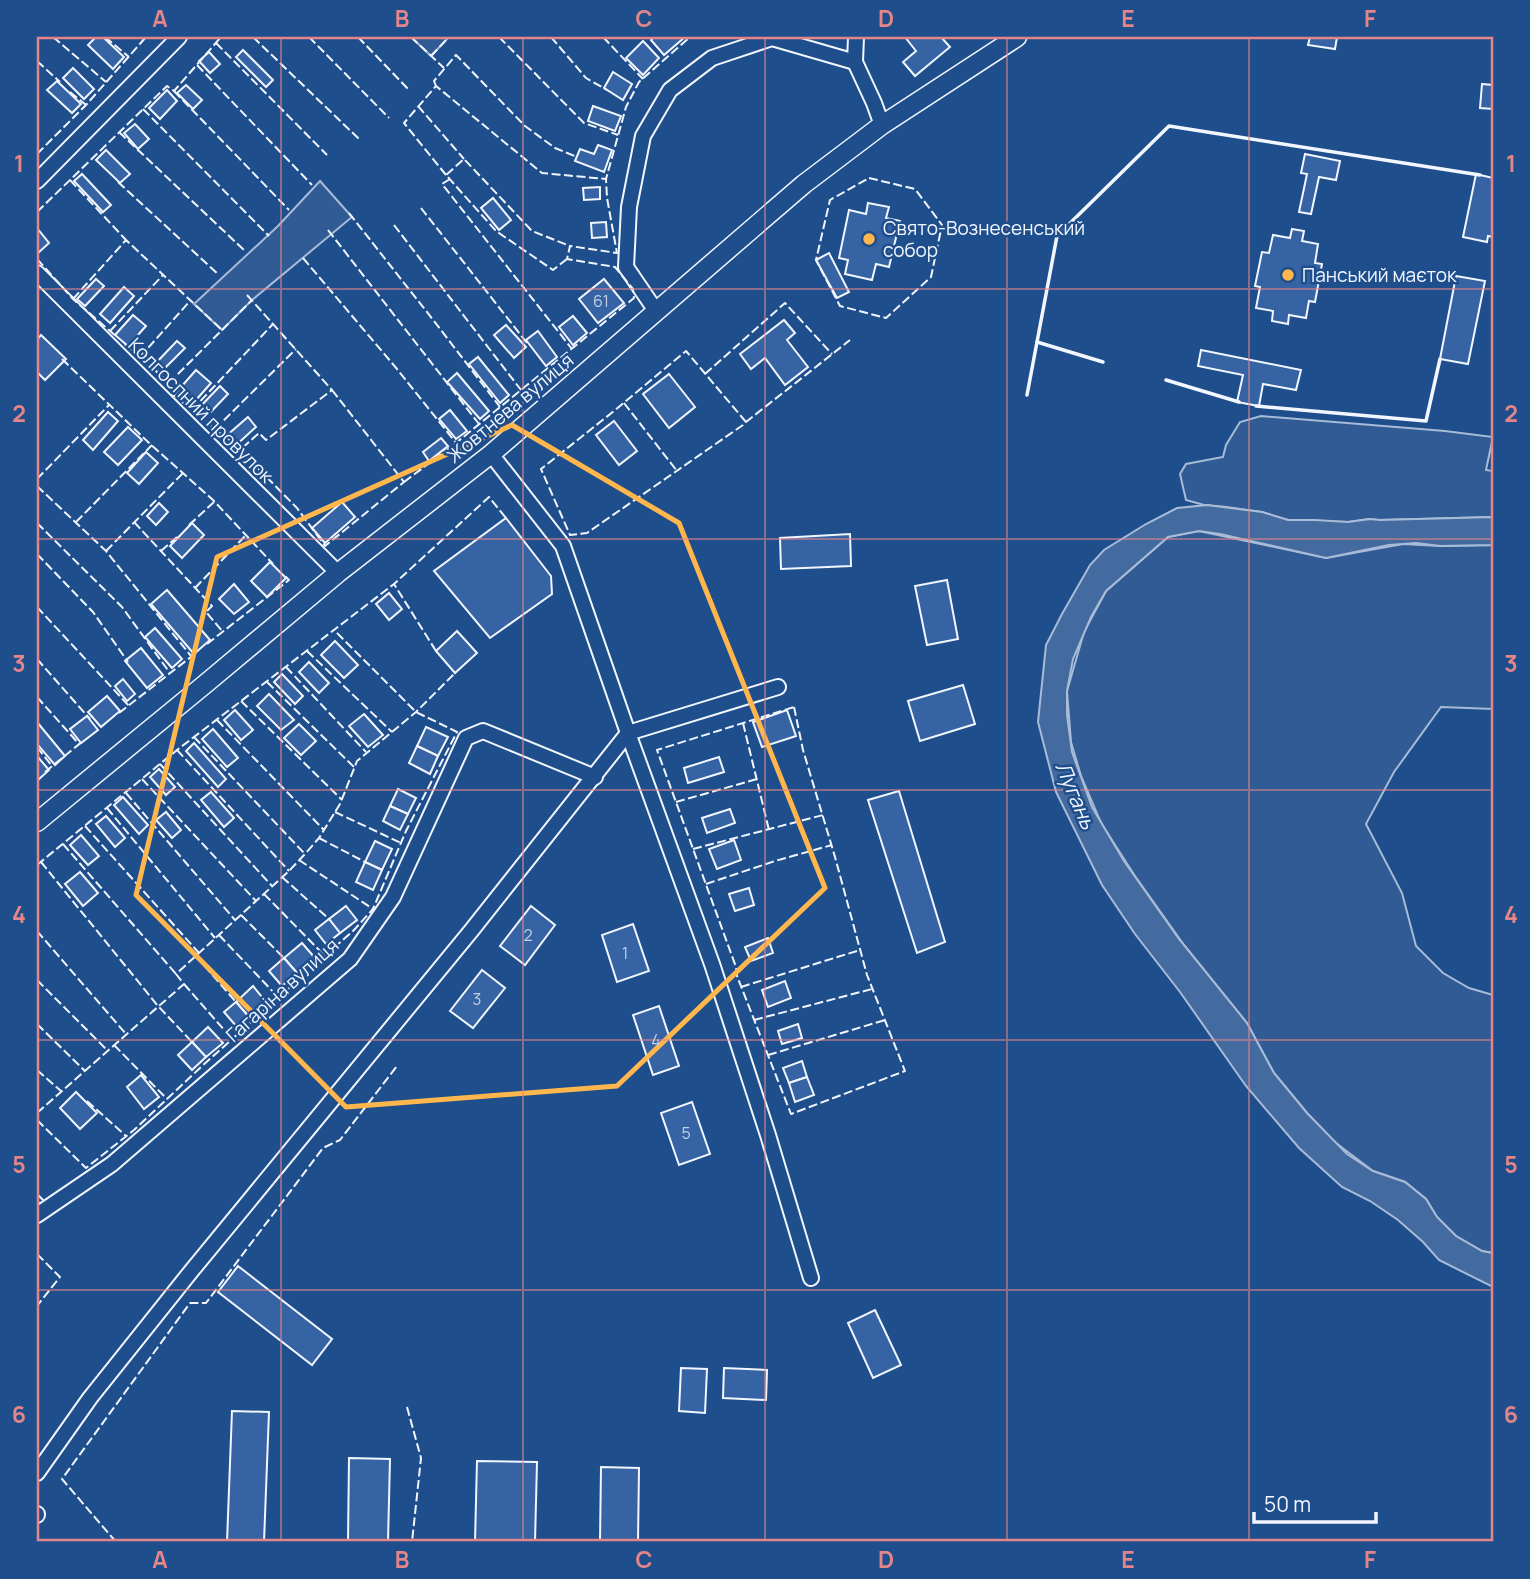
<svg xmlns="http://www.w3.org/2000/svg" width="1530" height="1579" font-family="Manrope,sans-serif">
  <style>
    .built { fill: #305b95; stroke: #a8bbd7; stroke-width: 2 }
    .water { fill: #446ba0; stroke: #a8bbd7; stroke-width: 2 }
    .building { fill: #3563a3; stroke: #f2f6ff; stroke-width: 2 }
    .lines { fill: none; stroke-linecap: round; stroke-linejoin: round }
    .minor-casing { stroke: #f2f6ff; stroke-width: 18 }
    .tertiary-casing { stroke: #f2f6ff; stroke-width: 21 }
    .minor { stroke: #1f4e8c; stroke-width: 14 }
    .tertiary { stroke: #1f4e8c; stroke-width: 18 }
    .fence { stroke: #f2f6ff; stroke-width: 2; stroke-dasharray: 9 3.5; stroke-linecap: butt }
    .wall { stroke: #f2f6ff; stroke-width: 3.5 }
    .marked { fill: none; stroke: #ffb74d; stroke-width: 5; stroke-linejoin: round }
    .grid { fill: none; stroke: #e38589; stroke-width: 2; stroke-opacity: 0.55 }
    .poi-dot { fill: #ffb74d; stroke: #1f4e8c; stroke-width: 2.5 }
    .labels { text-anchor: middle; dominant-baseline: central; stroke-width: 5; stroke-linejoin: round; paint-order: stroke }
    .number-label { font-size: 16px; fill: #c3d1e8 }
    .poi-label { font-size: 19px; fill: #f2f6ff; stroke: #1f4e8c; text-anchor: start }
    .street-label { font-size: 19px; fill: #f2f6ff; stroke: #1f4e8c }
    .water-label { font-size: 21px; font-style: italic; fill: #f2f6ff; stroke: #1f4e8c }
    .neatline { fill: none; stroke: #e38589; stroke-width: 2.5 }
    .grid-label { font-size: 23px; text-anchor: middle; font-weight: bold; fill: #e38589 }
  </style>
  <rect width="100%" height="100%" fill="#1f4e8c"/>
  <!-- built -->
  <g class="built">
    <polygon points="411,37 449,37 431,56"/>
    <polygon points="320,181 352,217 252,300 222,330 194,304 278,226"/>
    <polygon points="1261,416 1445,431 1493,437 1486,470 1493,471 1493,517 1379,520 1369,519 1348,522 1288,520 1262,512 1226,507 1204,505 1186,500 1180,474 1186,464 1223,457 1226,445 1240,422"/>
    <polygon points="1199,531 1326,558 1403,544 1440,546 1493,545 1493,709 1441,707 1394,772 1366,824 1402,893 1416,946 1443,973 1469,988 1493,995 1493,1253 1482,1251 1456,1236 1437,1217 1426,1199 1405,1182 1373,1171 1332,1140 1307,1113 1274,1073 1247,1023 1184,945 1135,876 1101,823 1081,776 1071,742 1067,691 1084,632 1106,591 1168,537"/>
  </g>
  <!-- water -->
  <polygon class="water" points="1207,505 1262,512 1288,520 1315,520 1348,522 1370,519 1380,520 1493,517 1493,545 1440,546 1416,543 1389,545 1326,558 1220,534 1199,531 1168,537 1106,591 1091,617 1073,659 1067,691 1067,715 1072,752 1092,807 1124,861 1179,939 1247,1023 1274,1073 1307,1113 1347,1154 1373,1171 1405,1182 1426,1199 1437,1217 1456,1236 1482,1251 1493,1253 1493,1287 1439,1260 1423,1242 1398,1220 1370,1201 1342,1187 1299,1148 1246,1086 1180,992 1135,934 1102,885 1056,792 1038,722 1046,645 1062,614 1090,565 1104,550 1146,524 1177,508"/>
  <!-- building -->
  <g class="building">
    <polygon points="96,37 103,37 124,57 113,69 88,45"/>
    <polygon points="654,37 685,37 664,55 651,40"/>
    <polygon points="905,37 941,37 950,47 915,76 903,62 916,51"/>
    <polygon points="1310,37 1337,37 1335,49 1308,45"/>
    <polygon points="643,41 659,58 643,75 626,58"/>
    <polygon points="243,50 273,80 266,87 236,57"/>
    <polygon points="209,52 220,64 210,73 199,61"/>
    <polygon points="73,68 94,89 84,99 63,78"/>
    <polygon points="613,72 632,84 623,100 604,88"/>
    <polygon points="57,81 81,104 72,113 47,90"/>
    <polygon points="1482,84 1493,85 1493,109 1480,108"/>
    <polygon points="186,85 202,100 193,109 177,93"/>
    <polygon points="167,90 177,101 160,119 149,108"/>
    <polygon points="593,106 621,116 615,131 588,121"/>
    <polygon points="135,124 149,139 138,149 124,133"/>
    <polygon points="598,145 612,150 604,172 575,161 580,149 594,154"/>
    <polygon points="106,150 130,174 120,183 96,160"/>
    <polygon points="1305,154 1340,161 1336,180 1319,177 1311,214 1299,212 1307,174 1301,173"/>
    <polygon points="82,174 111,205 103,212 74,181"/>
    <polygon points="1476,174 1493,178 1493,237 1488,236 1487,242 1463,237"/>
    <polygon points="600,187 600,199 584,200 583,188"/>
    <polygon points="493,198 511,220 499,230 481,208"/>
    <polygon points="868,203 889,207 886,218 900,221 889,267 876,264 872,280 845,274 848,260 839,258 849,210 866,214"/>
    <polygon points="606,222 607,237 592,238 591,223"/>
    <polygon points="37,228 49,243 37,254"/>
    <polygon points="1292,229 1304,231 1302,241 1318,244 1315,263 1322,264 1315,302 1309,301 1306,318 1289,315 1288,324 1272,321 1273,311 1256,308 1260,287 1255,286 1262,252 1269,253 1273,235 1290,238"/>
    <polygon points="829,253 849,292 837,298 816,260"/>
    <polygon points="1456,276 1485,281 1468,364 1440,359"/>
    <polygon points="96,279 104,286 85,306 77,299"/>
    <polygon points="604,279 624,303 598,323 579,299"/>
    <polygon points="124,287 134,296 110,323 100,314"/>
    <polygon points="133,315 146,326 128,346 115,335"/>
    <polygon points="573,316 587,333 573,345 559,327"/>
    <polygon points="784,320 795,333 787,340 808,367 785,385 765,358 751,369 740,354"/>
    <polygon points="506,325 526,347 514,358 494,335"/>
    <polygon points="538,331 557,357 546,366 526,340"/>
    <polygon points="41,335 66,359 45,380 37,372 37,340"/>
    <polygon points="177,341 185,348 159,374 152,367"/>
    <polygon points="1201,350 1301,370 1296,390 1263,384 1259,406 1237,402 1243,375 1198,366"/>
    <polygon points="478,357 509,395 500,403 469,364"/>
    <polygon points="196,370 211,383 189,408 174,395"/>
    <polygon points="457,373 489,411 480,419 447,382"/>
    <polygon points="669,374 695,407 669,428 643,394"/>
    <polygon points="220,386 228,394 204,419 196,411"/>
    <polygon points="450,410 467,431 456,439 439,419"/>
    <polygon points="108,412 118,421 93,450 83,440"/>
    <polygon points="248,417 256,427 235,446 226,436"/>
    <polygon points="614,421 637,451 619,465 596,435"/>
    <polygon points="128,427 142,440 118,465 104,452"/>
    <polygon points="441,438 448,446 429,461 423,452"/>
    <polygon points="146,452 158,463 139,484 127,473"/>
    <polygon points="342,502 355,517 325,543 312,528"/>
    <polygon points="159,503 168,512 156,525 147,516"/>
    <polygon points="506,518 551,576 552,594 490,638 434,571"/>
    <polygon points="192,523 204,535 182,558 170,546"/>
    <polygon points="850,534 851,566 781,569 780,538"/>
    <polygon points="270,562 286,578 267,597 251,581"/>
    <polygon points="947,580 958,639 927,645 915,586"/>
    <polygon points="234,584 249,602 234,614 219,599"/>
    <polygon points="167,590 210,640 194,654 151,604"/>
    <polygon points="389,593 402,609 389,620 376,604"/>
    <polygon points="155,628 182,659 172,668 145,637"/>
    <polygon points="457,631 477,653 455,673 436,651"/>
    <polygon points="335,641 358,665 344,678 321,655"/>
    <polygon points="141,648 163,675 147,688 125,661"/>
    <polygon points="309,662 329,683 319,693 299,672"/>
    <polygon points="282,674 303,696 295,704 274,682"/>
    <polygon points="123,679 135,694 127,701 115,686"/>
    <polygon points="963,685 975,724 920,741 908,701"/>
    <polygon points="269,694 294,720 281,730 257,706"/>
    <polygon points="107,696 120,711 101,727 88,712"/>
    <polygon points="235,710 253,730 241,740 224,720"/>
    <polygon points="787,710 796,736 762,747 753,722"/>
    <polygon points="364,714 383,735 368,747 349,726"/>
    <polygon points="87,716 98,730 81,743 70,729"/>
    <polygon points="37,722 65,756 55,765 37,744"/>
    <polygon points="299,724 316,741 301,755 284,738"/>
    <polygon points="426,727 448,737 438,756 417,746"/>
    <polygon points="213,729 238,758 227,767 202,739"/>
    <polygon points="194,743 226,779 218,787 186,751"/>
    <polygon points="417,746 438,756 430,774 409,763"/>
    <polygon points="37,756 49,770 37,781"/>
    <polygon points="719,757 724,772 688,783 684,768"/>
    <polygon points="159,769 175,787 166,795 150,777"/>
    <polygon points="398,789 416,798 408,814 390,806"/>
    <polygon points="899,791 945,942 917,953 868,800"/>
    <polygon points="211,792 234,818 224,827 201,800"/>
    <polygon points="123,797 148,825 139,834 114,805"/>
    <polygon points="390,806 408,814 400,830 383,821"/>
    <polygon points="730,809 735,823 707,833 702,818"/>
    <polygon points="166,812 181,830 172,838 156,820"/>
    <polygon points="106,816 125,838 115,847 96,824"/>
    <polygon points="81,835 99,856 88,865 70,845"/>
    <polygon points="734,840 741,860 717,869 709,849"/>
    <polygon points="375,841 392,849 382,870 365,862"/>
    <polygon points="365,862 382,870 373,890 356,882"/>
    <polygon points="80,872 98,893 83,906 65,884"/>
    <polygon points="749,888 754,905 735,911 729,894"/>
    <polygon points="346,906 357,920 340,933 329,919"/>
    <polygon points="531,906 555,925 525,965 500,946"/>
    <polygon points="329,919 340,933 326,944 315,930"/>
    <polygon points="633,924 649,971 617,982 602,935"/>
    <polygon points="768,938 773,953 751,961 745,947"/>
    <polygon points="302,943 315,958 297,973 284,958"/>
    <polygon points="284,958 297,973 282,986 269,971"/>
    <polygon points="482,970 505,988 473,1028 450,1011"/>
    <polygon points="785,981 791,998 768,1007 762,990"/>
    <polygon points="253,986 266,1002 249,1017 236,1002"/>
    <polygon points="236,1002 249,1017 237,1027 224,1012"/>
    <polygon points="659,1006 679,1066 653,1075 633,1015"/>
    <polygon points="798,1024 802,1038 782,1044 778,1031"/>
    <polygon points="208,1027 223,1043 206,1057 192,1042"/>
    <polygon points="192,1042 206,1057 192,1070 178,1055"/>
    <polygon points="802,1061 807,1077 789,1083 783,1068"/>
    <polygon points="141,1075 159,1097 144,1109 127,1087"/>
    <polygon points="807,1077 814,1095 795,1102 789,1083"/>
    <polygon points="76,1092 97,1113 80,1129 60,1108"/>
    <polygon points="692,1102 710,1154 679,1165 661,1113"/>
    <polygon points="238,1266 332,1339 312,1365 218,1292"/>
    <polygon points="875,1310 901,1365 873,1378 848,1323"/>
    <polygon points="681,1368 707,1369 705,1413 679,1411"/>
    <polygon points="724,1368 767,1370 766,1400 723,1398"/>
    <polygon points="232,1411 269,1412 264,1542 227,1542"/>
    <polygon points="349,1458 390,1459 388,1542 348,1542"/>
    <polygon points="477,1461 537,1462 535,1542 475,1542"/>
    <polygon points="601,1467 639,1468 638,1542 600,1542"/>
  </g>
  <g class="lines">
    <!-- minor casing -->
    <g class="minor-casing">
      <g id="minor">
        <polyline points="856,37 855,62 874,103 882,125"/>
        <polyline points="37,181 179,37"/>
        <polyline points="37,273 338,573"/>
        <polyline points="656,311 626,267 629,207 643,136 670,90 712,58 772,38 855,62"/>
        <polyline points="491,454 563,546 628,733 712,964 768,1135 811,1278"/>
        <polyline points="37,1215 112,1164 350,959 393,897 466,738 483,731 595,777"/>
        <polyline points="37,1473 90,1398 193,1269 471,931 628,733 778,687"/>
        <polyline points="37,1514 37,1515"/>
      </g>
    </g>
    <!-- tertiary casing -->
    <g class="tertiary-casing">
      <polyline id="tertiary" points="37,822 204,685 338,573 491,454 804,184 882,125 1017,37"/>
    </g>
    <!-- minor -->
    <use href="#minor" class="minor"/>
    <!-- tertiary -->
    <use href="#tertiary" class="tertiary"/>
    <!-- fence -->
    <g class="fence">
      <polyline points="53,37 106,82"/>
      <polyline points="105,37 129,57"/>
      <polyline points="253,37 359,139"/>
      <polyline points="309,37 389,118"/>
      <polyline points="358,37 410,91"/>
      <polyline points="411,37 444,68"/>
      <polyline points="499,37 584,123 618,135"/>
      <polyline points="551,37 586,78 607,90"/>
      <polyline points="603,37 643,79"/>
      <polyline points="216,43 327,155"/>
      <polyline points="431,56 449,37"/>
      <polyline points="37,61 60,82"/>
      <polyline points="197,65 312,185"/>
      <polyline points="436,86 434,81 456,55 525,126 555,148 577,157"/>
      <polyline points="174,91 289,210"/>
      <polyline points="70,92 86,105"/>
      <polyline points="418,106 464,159"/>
      <polyline points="143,109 269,236"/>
      <polyline points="119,132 245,251"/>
      <polyline points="37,154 86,105 146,37"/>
      <polyline points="446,175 404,123 436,86 542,173 606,179"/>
      <polygon points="869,178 915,189 942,225 931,277 886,318 840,306 816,260 830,200"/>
      <polyline points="450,179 442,184 572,349"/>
      <polyline points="70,180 126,240"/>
      <polyline points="118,182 219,275"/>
      <polyline points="421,208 527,343"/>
      <polyline points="37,212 167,86 174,91 221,37"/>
      <polyline points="349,213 434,321 500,407"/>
      <polyline points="394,225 521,390"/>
      <polyline points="328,230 479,424"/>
      <polyline points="303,258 397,369 456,443"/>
      <polyline points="37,259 73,299 117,337"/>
      <polyline points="567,259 553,270 496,231 446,175 464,159 532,231 570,246"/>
      <polyline points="247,295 332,390"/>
      <polyline points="73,299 126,240 222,330"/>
      <polyline points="110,331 163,275"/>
      <polyline points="125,344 175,388 170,393 176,397"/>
      <polyline points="140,357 190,301"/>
      <polyline points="62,359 148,442 213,500 273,564"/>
      <polyline points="705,374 785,303 832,354"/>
      <polyline points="169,383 252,300"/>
      <polygon points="332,390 404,482 325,546 297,508 240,450 259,433 266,440"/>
      <polyline points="624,403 677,471"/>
      <polyline points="187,406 227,439"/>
      <polyline points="192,410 273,324"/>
      <polyline points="746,422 686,351 614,411 541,469 570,535 587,533 743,425 746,422 850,340"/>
      <polyline points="215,429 296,349"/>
      <polyline points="1493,459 1492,468 1493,468"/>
      <polyline points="37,479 109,405"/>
      <polyline points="404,482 456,443 634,298 633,289 615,267 567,259 570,246 617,253 607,198 606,179 626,107 639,82 690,37"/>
      <polyline points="37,486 106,551 191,656"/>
      <polyline points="76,522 152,445"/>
      <polyline points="134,522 212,606 206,612 223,632"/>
      <polyline points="37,523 122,607 170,673"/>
      <polyline points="189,525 214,502"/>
      <polyline points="106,551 183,473"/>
      <polyline points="161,551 177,537"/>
      <polyline points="37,554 93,612 128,662"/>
      <polyline points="195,588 246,535"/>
      <polyline points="37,607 129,706"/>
      <polyline points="207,644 289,580 283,574"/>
      <polyline points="307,651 392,732"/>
      <polyline points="436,651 394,584 489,497 506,518"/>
      <polyline points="37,659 90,719"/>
      <polyline points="286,667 366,752"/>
      <polyline points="267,682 354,767"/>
      <polyline points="37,697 79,744"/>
      <polyline points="241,701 342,800"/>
      <polygon points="794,707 803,750 835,857 867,975 905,1071 791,1114 737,976 736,967 657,750"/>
      <polyline points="119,713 196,653"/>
      <polyline points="217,720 324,830"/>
      <polyline points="743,723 769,830"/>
      <polyline points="194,737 305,854"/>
      <polyline points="37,747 52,766"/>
      <polyline points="177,750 289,871"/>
      <polyline points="160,764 272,886"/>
      <polyline points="45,772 83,741"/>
      <polyline points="142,779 256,901"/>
      <polyline points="126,793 235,920"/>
      <polyline points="676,802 757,779"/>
      <polyline points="107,808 215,938"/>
      <polyline points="335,812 401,843"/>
      <polyline points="85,826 199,953"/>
      <polyline points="319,838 365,862"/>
      <polyline points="63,844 176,974"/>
      <polyline points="693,849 823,815"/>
      <polyline points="299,860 373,909"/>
      <polyline points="41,862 158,1006 192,1042"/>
      <polyline points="37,865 177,750 394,584"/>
      <polyline points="282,877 329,919"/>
      <polyline points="706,884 775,861 832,845"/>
      <polyline points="264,894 325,956"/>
      <polyline points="241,915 284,958"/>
      <polyline points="37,931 126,1034"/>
      <polyline points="219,935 278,997"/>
      <polyline points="196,956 236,1002"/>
      <polyline points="37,980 108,1051"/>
      <polyline points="184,984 232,1039"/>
      <polyline points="741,987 860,950"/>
      <polyline points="754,1020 872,989"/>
      <polyline points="37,1024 85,1071"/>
      <polyline points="114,1045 167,1099"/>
      <polyline points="768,1055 885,1020"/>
      <polyline points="37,1070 61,1091"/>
      <polyline points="87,1101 126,1136"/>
      <polyline points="37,1113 184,984 176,974 289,871 305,854 319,838 340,804 357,761 416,712 455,673"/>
      <polyline points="37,1120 86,1168 134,1130 201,1067 354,930 373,909 406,831 457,732 416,712 334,630"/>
      <polyline points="37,1194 43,1200 37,1204"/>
      <polyline points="37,1254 60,1277 37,1306"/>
      <polyline points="407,1407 421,1458 412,1542"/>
      <polyline points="116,1542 62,1479 190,1303 206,1303 323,1148 340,1140 397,1066"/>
    </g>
    <!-- wall -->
    <g class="wall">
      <polyline points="1037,342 1103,362"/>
      <polyline points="1166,380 1239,402"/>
      <polyline points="1027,395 1057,236 1169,126 1480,175"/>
      <polyline points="1256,406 1426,421 1440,359"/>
    </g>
  </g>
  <!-- marked area -->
  <path class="marked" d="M512,425l167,98 146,365 -208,198 -271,21 -210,-212 81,-338z"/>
  <!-- grid -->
  <path class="grid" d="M281,37v1505M523,37v1505M765,37v1505M1007,37v1505M1249,37v1505M37,289h1456M37,539h1456M37,790h1456M37,1040h1456M37,1290h1456"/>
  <!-- markers -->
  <g class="poi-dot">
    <circle cx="869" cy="239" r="7"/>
    <circle cx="1288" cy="275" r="7"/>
  </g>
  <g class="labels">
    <!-- number labels -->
    <g class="number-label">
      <text x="601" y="301">61</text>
      <text x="528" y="935">2</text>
      <text x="625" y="953">1</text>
      <text x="477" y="999">3</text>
      <text x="656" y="1040">4</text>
      <text x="686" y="1133">5</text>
    </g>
    <!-- poi labels -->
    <g class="poi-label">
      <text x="883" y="228">Свято-Вознесенський<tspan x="883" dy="22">собор</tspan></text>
      <text x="1302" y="275">Панський маєток</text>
    </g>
    <!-- street labels -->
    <g class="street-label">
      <text transform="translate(510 408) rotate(-40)">Жовтнева вулиця</text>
      <text transform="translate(201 410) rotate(45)">Колгоспний провулок</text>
      <text transform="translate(282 990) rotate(-42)">Гагаріна вулиця</text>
    </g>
    <!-- water labels -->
    <g class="water-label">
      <text transform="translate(1076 795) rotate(67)">Лугань</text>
    </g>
  </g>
  <!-- border -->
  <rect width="1530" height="1579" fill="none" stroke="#1f4e8c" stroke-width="77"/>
  <!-- scale -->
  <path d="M1254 1512v10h122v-10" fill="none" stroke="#f2f6ff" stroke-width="3.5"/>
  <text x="1264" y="1512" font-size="21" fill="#f2f6ff" stroke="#1f4e8c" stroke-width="5" paint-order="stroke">50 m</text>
  <rect x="38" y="38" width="1454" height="1502" class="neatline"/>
  <g class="grid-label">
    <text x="160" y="27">A</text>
    <text x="402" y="27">B</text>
    <text x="644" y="27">C</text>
    <text x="886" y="27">D</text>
    <text x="1128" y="27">E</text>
    <text x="1370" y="27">F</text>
    <text x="19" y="172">1</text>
    <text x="1511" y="172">1</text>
    <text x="19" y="422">2</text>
    <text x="1511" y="422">2</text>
    <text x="19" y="672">3</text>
    <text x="1511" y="672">3</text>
    <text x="19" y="923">4</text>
    <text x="1511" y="923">4</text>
    <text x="19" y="1173">5</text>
    <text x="1511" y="1173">5</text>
    <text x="19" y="1423">6</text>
    <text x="1511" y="1423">6</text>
    <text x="160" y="1568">A</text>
    <text x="402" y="1568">B</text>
    <text x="644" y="1568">C</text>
    <text x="886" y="1568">D</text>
    <text x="1128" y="1568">E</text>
    <text x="1370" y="1568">F</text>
  </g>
</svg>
